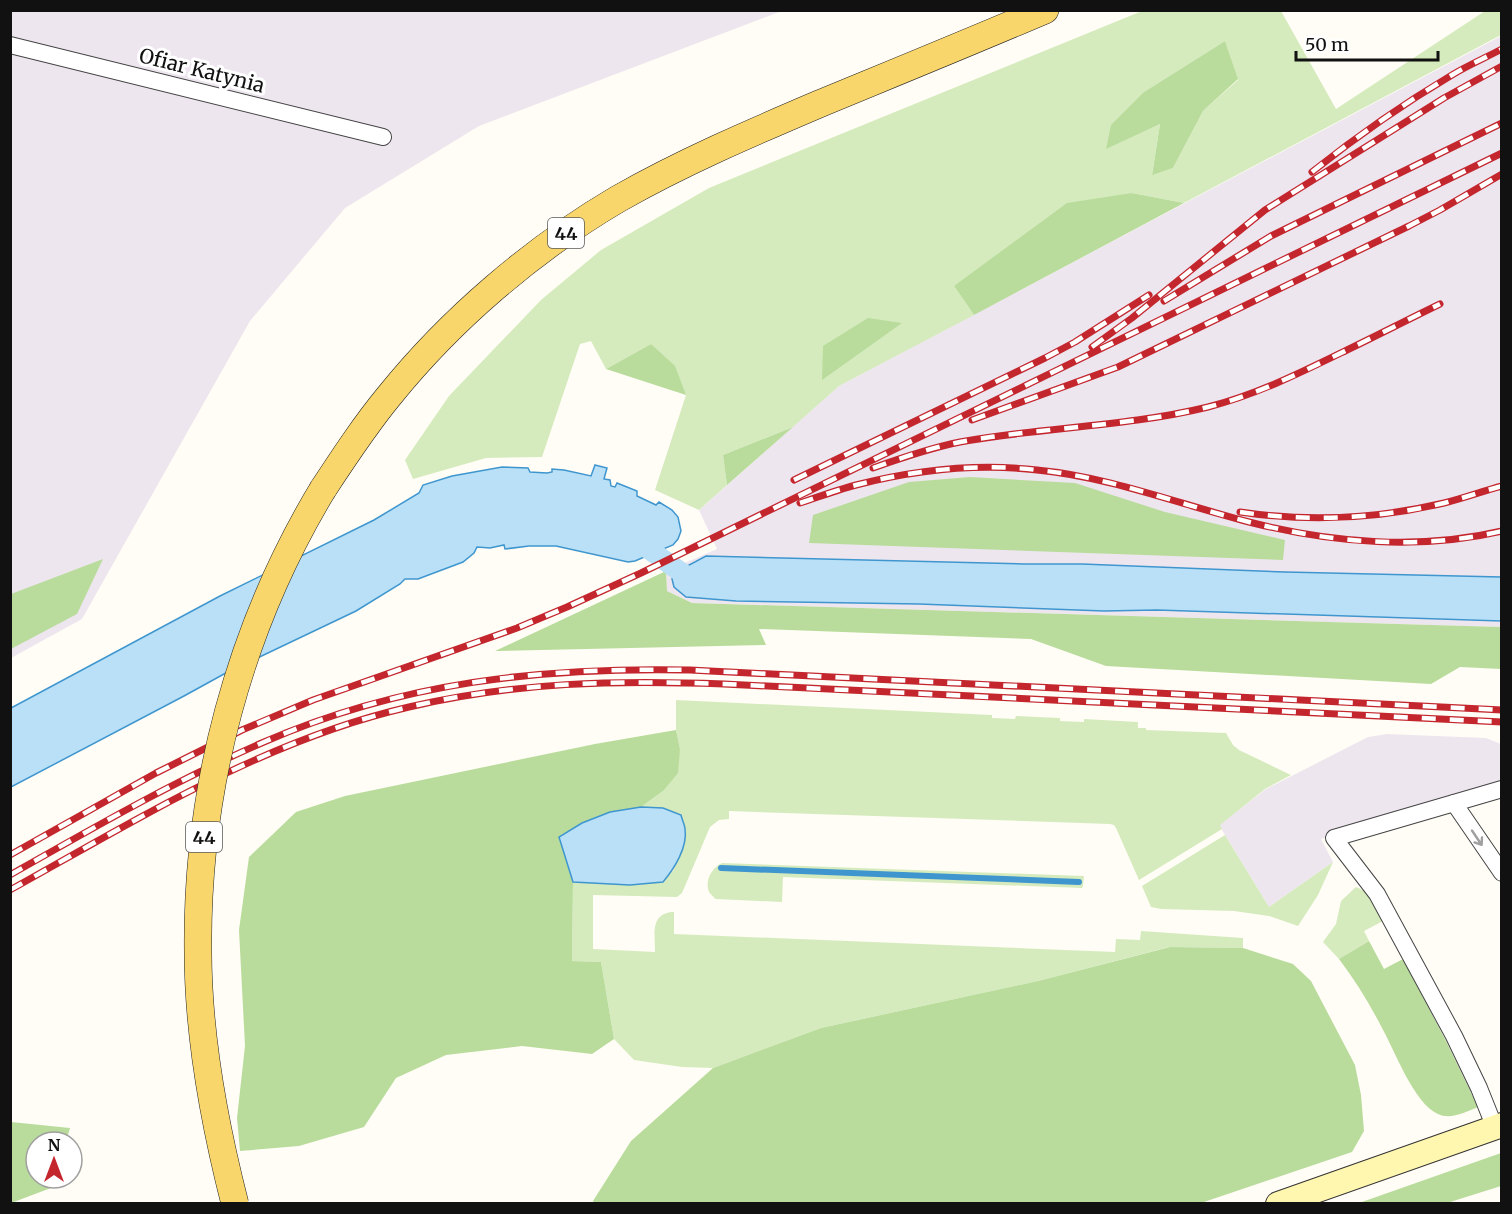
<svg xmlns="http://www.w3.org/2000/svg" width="1512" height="1214" font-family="Merriweather,serif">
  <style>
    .industrial { fill: #eee6ef }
    .green { fill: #d5ebbd; fill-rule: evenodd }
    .forest { fill: #b9dc9c }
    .water { fill: #b9e0f7; stroke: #3f96cf; stroke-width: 1.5 }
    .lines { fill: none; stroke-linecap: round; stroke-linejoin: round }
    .stream { stroke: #3f96cf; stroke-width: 6 }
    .canal { stroke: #b9e0f7; stroke-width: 20 }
    .minor-casing { stroke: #444; stroke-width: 18 }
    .secondary-casing { stroke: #333; stroke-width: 26 }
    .primary-casing { stroke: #222; stroke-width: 28 }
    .minor { stroke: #fff; stroke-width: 16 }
    .secondary { stroke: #fff6b0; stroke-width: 24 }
    .primary { stroke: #f9d66b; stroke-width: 27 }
    .rail-casing { stroke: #c4262e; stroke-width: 7 }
    .rail { stroke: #fff; stroke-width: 4.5; stroke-dasharray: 14; stroke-linecap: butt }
    .primary-bridge-casing { stroke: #222; stroke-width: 28; stroke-linecap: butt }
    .primary-bridge { stroke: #f9d66b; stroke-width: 27 }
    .oneway { stroke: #a0a0a0 }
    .labels { text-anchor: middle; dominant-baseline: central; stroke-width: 6; stroke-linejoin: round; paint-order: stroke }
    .shield { fill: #fff; stroke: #585858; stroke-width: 1.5 }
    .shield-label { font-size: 18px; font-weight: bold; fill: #111 }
    .street-label { font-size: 20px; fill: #111; stroke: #fff }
  </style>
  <rect width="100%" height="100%" fill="#fffdf5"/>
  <!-- industrial -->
  <g class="industrial">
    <polygon points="11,11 782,11 479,126 345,208 250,321 82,619 11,658"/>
    <polygon points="1501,36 1501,627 692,603 667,591 666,571 717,549 699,510 839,386"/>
    <polygon points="1387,734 1486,738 1501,744 1501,782 1321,839 1333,862 1269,907 1219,825 1266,789 1368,737"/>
  </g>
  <!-- green -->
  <g class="green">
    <path d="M1142,11h139l55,98 149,-98h16v24l-317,168 -52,-10 -178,93 20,29 -135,71 -46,41 -70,28 4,30 -28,25 -44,-20 31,-95 -35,-51 -45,25 -15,-28 -11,3 -38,113 -56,1 -73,21 -8,-19 44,-64 92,-96 60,-50 108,-62zM1225,41l13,39 -35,31 -30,57 -21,6 8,-50 -54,24 38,-56z"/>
    <path d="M676,700l316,15v3l23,1 1,-3 44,2v3l24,1v-3l54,3v6h8v2l80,3 7,12 6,5 52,25 -26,14 -45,36 2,4 -83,51 -23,-52 -2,-3 -4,-1 -381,-13v8l-10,1 -9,7 -28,66 -5,4 -84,-2v54l62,3c0,-17 -5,-38 17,-40h2v22l441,18 1,-13 24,1 1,-9 102,7v10l-74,-1 -131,34 -217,47 -108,40 -31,-1 -48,-7 -20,-21 -13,-77 -29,-1 1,-79 57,3 43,-14 11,-26 2,-15 -23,-22 -22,-1 22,-16 17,-42 -4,-19z"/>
    <polygon points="1225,835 1269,907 1333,862 1318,895 1298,926 1269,916 1234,911 1161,909 1151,907 1142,886"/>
    <path d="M722,863l362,13 -1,10 -1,2 -299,-11 -1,25 -66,-3c-2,-1 -6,-6 -7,-7 -5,-12 4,-25 13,-29z"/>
    <polygon points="1356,887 1367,892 1383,921 1364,931 1369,941 1339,959 1323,942 1336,924 1341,901"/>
  </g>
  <!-- forest -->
  <g class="forest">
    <polygon points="1225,41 1238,79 1203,111 1173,168 1152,175 1160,124 1106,149 1111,125 1144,92"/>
    <polygon points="1132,193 1184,203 974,315 954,286 1067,203"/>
    <polygon points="868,318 902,323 822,380 823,346"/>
    <polygon points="651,344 675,366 686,395 606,369"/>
    <polygon points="793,427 727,485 723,455"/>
    <polygon points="970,477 1075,483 1165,512 1285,540 1283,560 809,543 813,515 909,482"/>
    <polygon points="103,559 77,614 11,649 11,594"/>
    <polygon points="666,571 667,591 692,603 1501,627 1501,669 1460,667 1431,684 1106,666 1031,639 759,629 766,645 495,651"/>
    <polygon points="676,730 680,749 678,773 663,791 641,807 610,812 559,837 573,882 572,961 601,962 614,1039 592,1054 522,1046 446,1055 396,1078 364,1127 299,1146 240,1151 237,1118 245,1046 239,930 249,857 296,812 345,796 595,744"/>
    <path d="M1369,941l15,28 19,-10 43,82 32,66c-12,5 -28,13 -40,7 -24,-10 -44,-65 -57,-88 -12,-23 -26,-46 -42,-67z"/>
    <polygon points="1170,947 1243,948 1293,964 1311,981 1355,1065 1361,1095 1364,1131 1352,1152 1201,1203 594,1203 593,1201 631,1141 713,1068 821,1028 1038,981"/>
    <polygon points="11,1122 70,1128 66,1142 36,1142 36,1178 54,1178 51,1188 11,1203"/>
    <polygon points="1501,1153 1501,1186 1447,1203 1359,1203"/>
  </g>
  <!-- water -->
  <g class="water">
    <polygon points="595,465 607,468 604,479 610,480 611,486 615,487 617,483 637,491 637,496 656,505 659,502 672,510 678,517 681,531 678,539 673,545 635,561 628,562 556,546 529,546 505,549 504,545 490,548 477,547 474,553 463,562 418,579 405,579 400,584 356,611 224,674 184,696 11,787 11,708 220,596 374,520 419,493 423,485 452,476 502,467 528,468 530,472 547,473 552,472 552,469 564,470 591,476"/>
    <polygon points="706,556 1024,564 1082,564 1285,572 1501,577 1501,621 1157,610 1104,611 919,604 736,601 686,597 674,587 672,579 674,573"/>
    <path d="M641,807l22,1 18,7c1,5 4,10 4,14 3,18 -11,40 -22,53l-33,3 -57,-3 -14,-45 23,-14 28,-11z"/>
  </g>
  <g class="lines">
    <!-- stream -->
    <polyline class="stream" points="721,868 1079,882"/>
    <!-- canal -->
    <polyline class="canal" points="633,538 699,585"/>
    <!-- minor casing -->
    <g class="minor-casing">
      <g id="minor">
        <polyline points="10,45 383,137"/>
        <polyline points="1454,803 1502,873"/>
        <polyline points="1495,1128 1479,1088 1454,1036 1377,894 1334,838 1502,789"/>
      </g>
    </g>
    <!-- secondary casing -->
    <g class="secondary-casing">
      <polyline id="secondary" points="1278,1204 1502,1125"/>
    </g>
    <!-- primary casing -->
    <g class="primary-casing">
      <path id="primary" d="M323,489c21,-32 42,-64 66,-93 62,-77 144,-147 229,-197 65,-37 133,-66 201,-95 75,-31 151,-62 226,-94"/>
    </g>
    <!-- minor -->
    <use href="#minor" class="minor"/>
    <!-- secondary -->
    <use href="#secondary" class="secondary"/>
    <!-- primary -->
    <use href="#primary" class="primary"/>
    <!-- rail casing -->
    <g class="rail-casing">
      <g id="rail">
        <path d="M1312,172c44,-35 91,-68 140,-97 16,-10 33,-17 50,-26"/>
        <polyline points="1164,301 1271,236 1502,123"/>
        <polyline points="1092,347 1132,318 1265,210 1444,98 1502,66"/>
        <polyline points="972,420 1118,367 1409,226 1440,210 1502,174"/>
        <path d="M873,468c28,-10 57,-20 87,-26 82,-15 166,-15 248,-35 48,-12 94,-35 139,-57 31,-15 62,-31 93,-46"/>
        <polyline points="794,480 1045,358 1075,342 1149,295"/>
        <path d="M800,503c18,-6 37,-13 56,-18 59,-15 120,-22 181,-15 74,7 144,35 216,53 80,20 168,27 249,8"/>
        <path d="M1240,512c68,10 137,7 204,-9 20,-5 39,-12 58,-17"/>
        <polyline points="10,855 156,773 242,730 313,700 517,628 567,607 641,573 1502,153"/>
        <path d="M10,875c83,-47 166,-95 254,-133 138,-60 277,-75 426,-72l812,40"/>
        <path d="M10,890c128,-71 255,-150 399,-183 106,-25 207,-27 315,-23l778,38"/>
      </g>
    </g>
    <!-- rail -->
    <use href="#rail" class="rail"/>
    <!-- primary-bridge casing -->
    <g class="primary-bridge-casing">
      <path id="primary-bridge" d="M235,1204c-21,-82 -37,-167 -37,-252 -2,-162 41,-324 125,-463"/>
    </g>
    <!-- primary-bridge -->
    <use href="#primary-bridge" class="primary-bridge"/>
  </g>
  <!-- one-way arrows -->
  <defs><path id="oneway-shaft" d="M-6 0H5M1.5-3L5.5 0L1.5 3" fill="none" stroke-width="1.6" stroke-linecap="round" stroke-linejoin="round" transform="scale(1.5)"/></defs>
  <use class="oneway" href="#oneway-shaft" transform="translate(1477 838) rotate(56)"/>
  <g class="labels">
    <!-- shield labels -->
    <g class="shield">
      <rect x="548" y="218" width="36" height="30" rx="4.5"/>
      <rect x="186" y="822" width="36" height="30" rx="4.5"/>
    </g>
    <g class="shield-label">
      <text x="566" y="233">44</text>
      <text x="204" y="837">44</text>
    </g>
    <!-- street labels -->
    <g class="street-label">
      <text transform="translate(202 70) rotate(14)">Ofiar Katynia</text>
    </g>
  </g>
  <!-- border -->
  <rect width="1512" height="1214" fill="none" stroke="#111111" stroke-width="24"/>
  <!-- north arrow -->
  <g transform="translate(54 1160)"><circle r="28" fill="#ffffff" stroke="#a0a0a0" stroke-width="1.5"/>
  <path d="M0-4.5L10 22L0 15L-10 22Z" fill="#c4262e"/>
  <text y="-9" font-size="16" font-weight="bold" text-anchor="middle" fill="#111111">N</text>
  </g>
  <!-- scale -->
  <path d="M1296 51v9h142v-9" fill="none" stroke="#111111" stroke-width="3"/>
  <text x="1305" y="51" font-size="18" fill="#111111" stroke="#ffffff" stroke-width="4.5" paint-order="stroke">50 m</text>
</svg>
